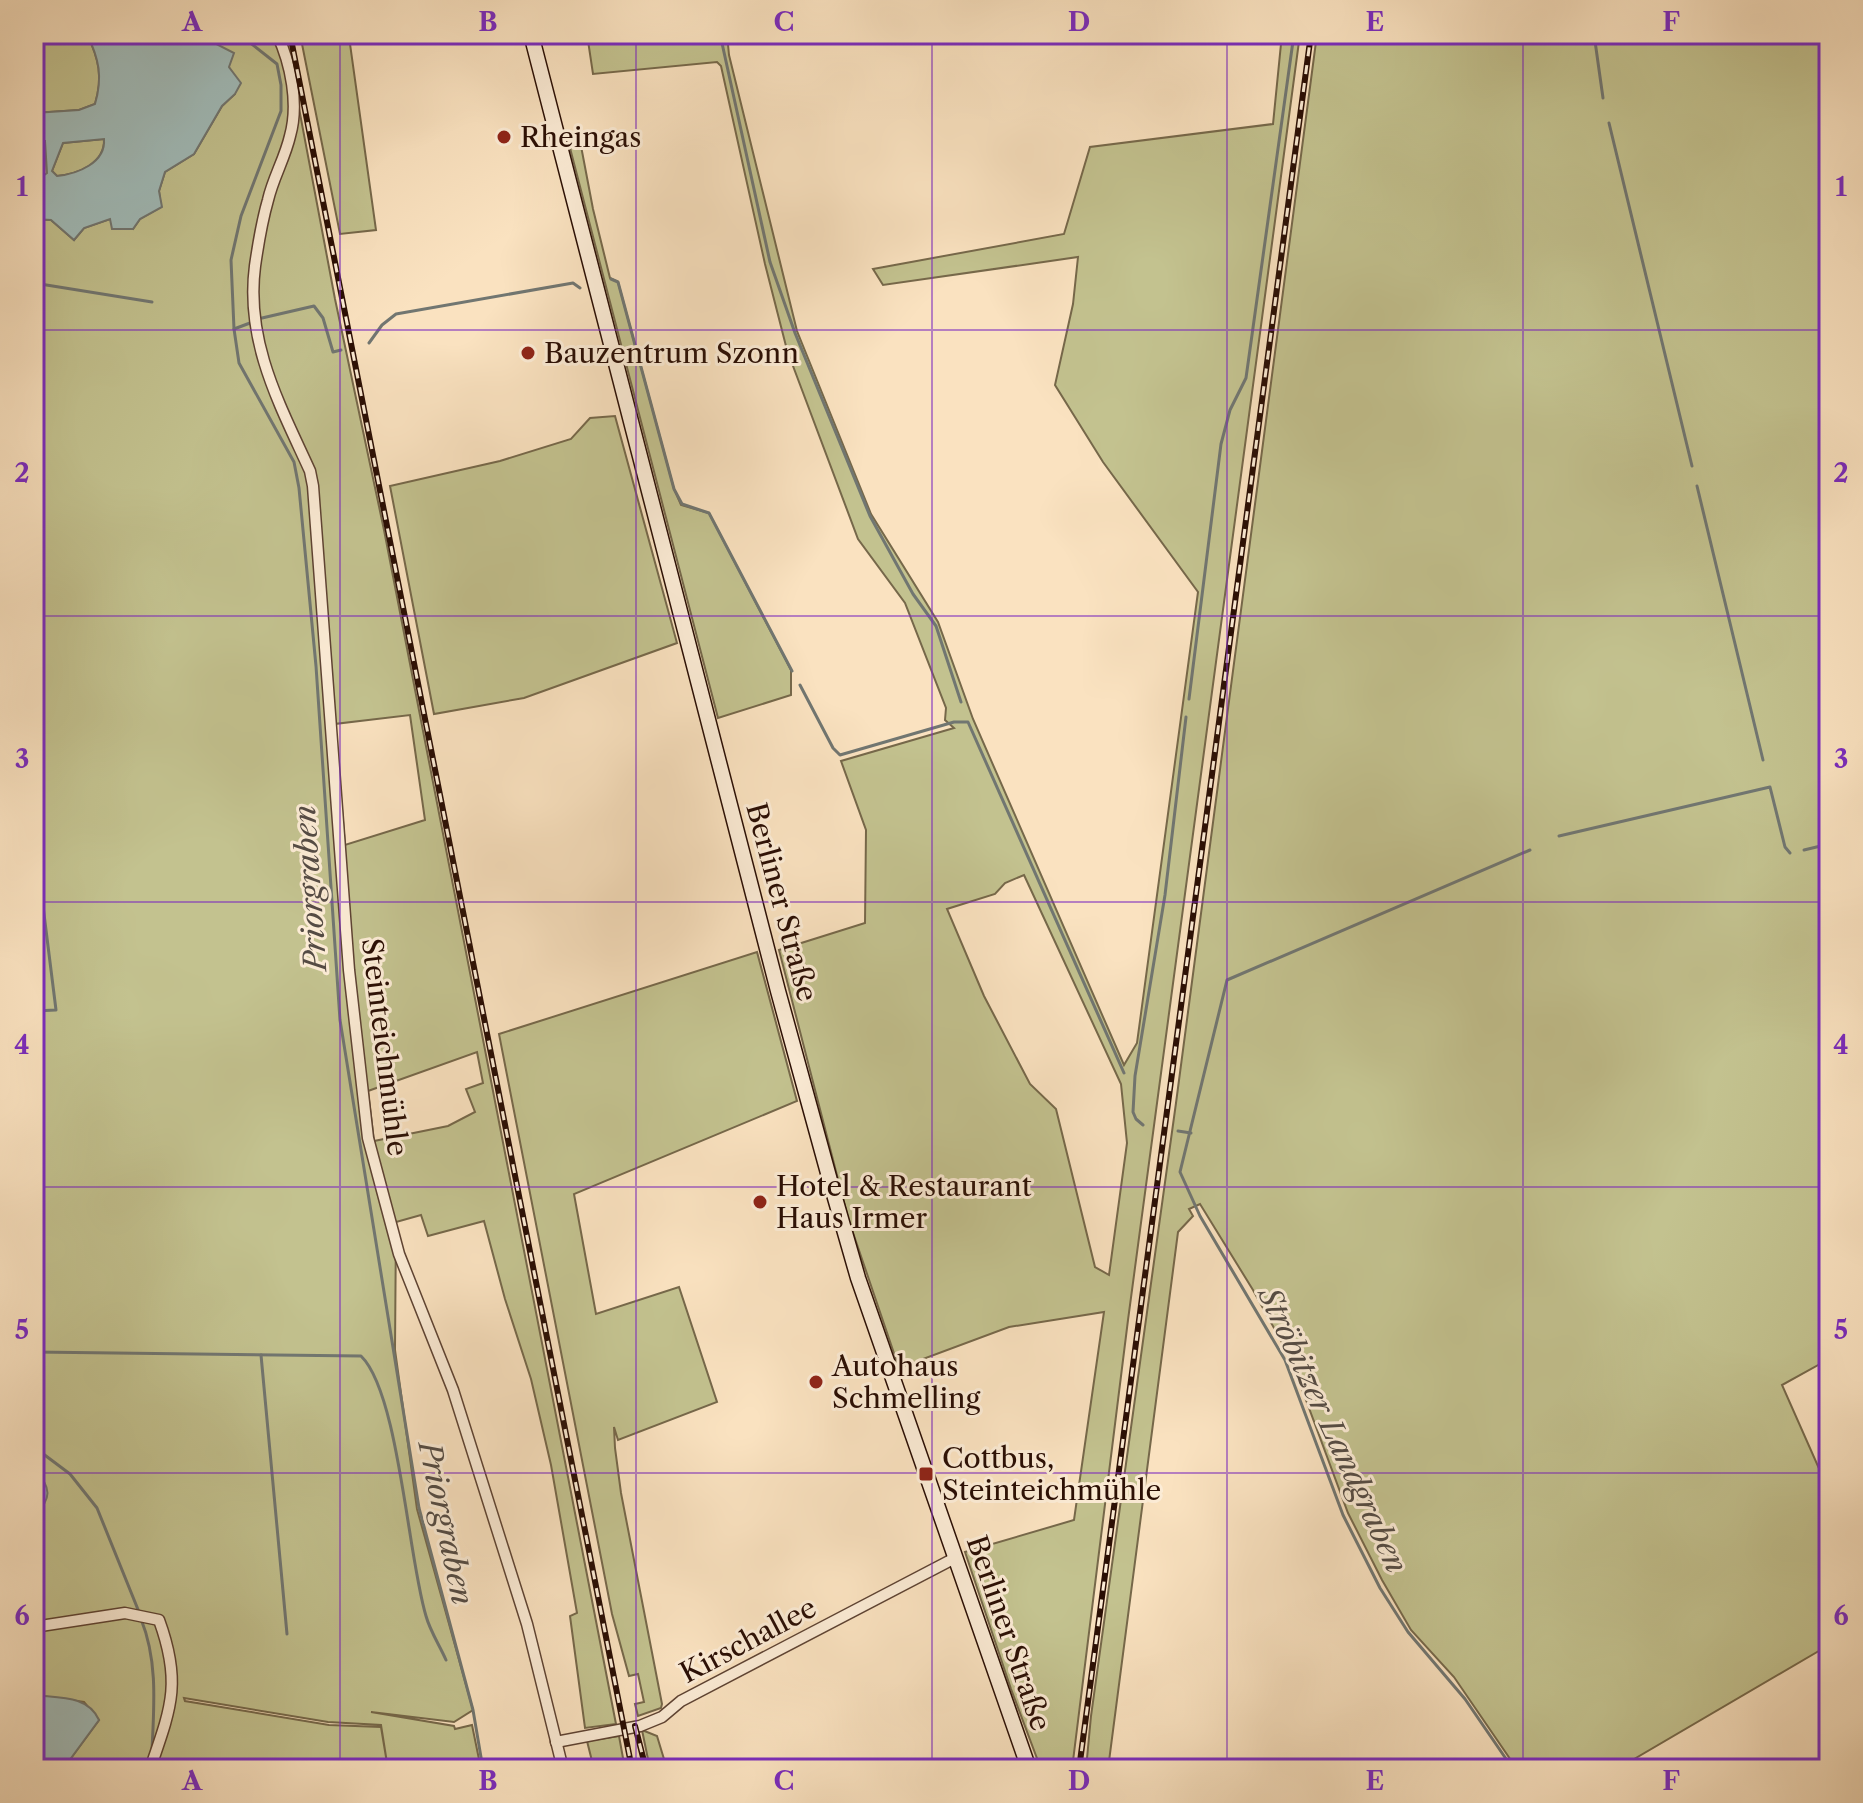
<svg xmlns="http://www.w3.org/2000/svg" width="1863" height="1803" font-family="'Libre Caslon Text',serif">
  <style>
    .green { fill: #c3c28f; stroke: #76684a; stroke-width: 2; fill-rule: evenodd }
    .water { fill: #a1bcba; stroke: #717671; stroke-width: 2; fill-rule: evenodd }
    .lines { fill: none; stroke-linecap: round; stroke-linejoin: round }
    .stream { stroke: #717671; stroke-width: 3 }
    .minor-casing { stroke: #5e4333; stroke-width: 13 }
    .secondary-casing { stroke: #2a0e04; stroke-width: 17 }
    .minor { stroke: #fcecd6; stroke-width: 10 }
    .secondary { stroke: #fcecd6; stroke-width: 14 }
    .rail-casing { stroke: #2a0e04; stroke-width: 6 }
    .rail { stroke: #fcecd6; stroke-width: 3; stroke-dasharray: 9; stroke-linecap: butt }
    .grid { fill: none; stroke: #7b2cbf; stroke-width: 2; stroke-opacity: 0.55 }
    .poi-dot { fill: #8f2418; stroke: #fcecd6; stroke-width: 3 }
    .labels { text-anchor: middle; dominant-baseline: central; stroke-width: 6; stroke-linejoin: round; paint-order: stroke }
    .poi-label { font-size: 28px; fill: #2a0e04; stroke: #fcecd6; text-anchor: start }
    .street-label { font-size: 28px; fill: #2a0e04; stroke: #fcecd6 }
    .water-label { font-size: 30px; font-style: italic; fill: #544b44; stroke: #fcecd6 }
    .neatline { fill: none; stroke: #7b2cbf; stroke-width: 3 }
    .grid-label { font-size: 26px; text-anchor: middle; font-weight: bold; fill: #7b2cbf }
  </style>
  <rect width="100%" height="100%" fill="#fae2c0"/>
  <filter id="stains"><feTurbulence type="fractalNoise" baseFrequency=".0025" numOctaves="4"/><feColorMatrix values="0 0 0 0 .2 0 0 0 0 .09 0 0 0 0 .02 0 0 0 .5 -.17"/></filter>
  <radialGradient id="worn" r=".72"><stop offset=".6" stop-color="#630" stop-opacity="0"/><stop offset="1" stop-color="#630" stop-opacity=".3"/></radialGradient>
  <!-- green -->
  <g class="green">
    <path d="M34,34h53c12,25 16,43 8,70l-16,6 -45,3z"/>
    <path d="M197,34h49l5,3 2,-3h32l50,265 49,231 232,1194 -31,4 -15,-112 7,-3 -26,-148 -20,-86 -26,-80 -21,-78 -56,15 -7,-21 -25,7 -1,128 22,159 56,201 -19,12 -83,-10 83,14 1,3 17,-4 9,44h-418l36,-49 -15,-18 -50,-7v-179l3,-1 2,-40 -5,-5v-1251l17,1 23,20 10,-12 26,-9 23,10 7,-10 21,-12 -2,-16 6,-19 29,-18 28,-48 13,-12 -6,-27 -14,-25zM410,715l15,105 -80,25 -10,-121zM477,1052l6,31 -17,6 9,23 -27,14 -74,15 -6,-50zM184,1698l144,24 53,3 6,38 -6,-36 -52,-2 -144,-24z"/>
    <polygon points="300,34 464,34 350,44 376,230 340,234"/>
    <path d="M587,34h140l2,21 68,276 74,183 67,108 35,97 151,346 13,-22 61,-451 -95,-130 -48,-77 18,-81 5,-47 -195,28 -10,-16 191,-35 26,-87 183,-23 9,-90h18l-172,1286 -56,449h-31l-30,-80 -46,-137 109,-32 30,-208 -95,15 -110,41 -51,-150 -69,-268 86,-27 1,-93 -25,-69 113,-33 -9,-8 1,-12 -41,-105 -47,-64 -71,-189 -22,-86 -44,-198 -4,-4 -124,12zM1024,875l97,209 6,59 -18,132 -14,-8 -39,-158 -26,-25 -46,-88 -37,-87 48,-15 10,-11z"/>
    <polygon points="1317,34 1829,34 1829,1359 1782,1385 1829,1491 1829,1645 1617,1769 1517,1769 1454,1677 1411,1630 1382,1580 1348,1513 1290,1357 1253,1290 1200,1204 1189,1209 1193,1216 1178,1232 1108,1769 1086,1769 1091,1716 1176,1103"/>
    <path d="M104,139c1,25 -26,35 -47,37l-5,-5 11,-28z"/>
    <polygon points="34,140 45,141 47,174 40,178 34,179"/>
    <polygon points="581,146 593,209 610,278 618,282 674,489 681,505 709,513 791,670 791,695 718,718 570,148"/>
    <polygon points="615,416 677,643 524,698 434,714 390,486 500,461 571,439 590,418"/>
    <polygon points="757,952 797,1101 574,1194 596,1314 679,1287 717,1402 618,1440 614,1427 615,1448 621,1493 662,1704 661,1708 638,1716 635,1704 644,1702 638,1674 629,1676 612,1614 499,1034"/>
    <polygon points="642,1730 657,1736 667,1769 650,1769"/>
    <polygon points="619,1736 625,1769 594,1769 587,1741"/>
  </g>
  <!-- water -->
  <g class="water">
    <path d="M87,34h110l37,19 -5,14 12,16 -6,11 -13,12 -28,48 -29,18 -6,19 3,16 -22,12 -7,10h-21l-2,-10 -26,9 -10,12 -23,-20 -17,-1v-40l6,-1 7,-5 -2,-32 -11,-1v-27l45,-3 16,-6c8,-27 4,-45 -8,-70zM104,139c2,24 -27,35 -47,37l-5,-5 11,-28z"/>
    <path d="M34,1470c18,17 18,29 0,46z"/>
    <path d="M34,1695c25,3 54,0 65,25l-36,49h-29z"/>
  </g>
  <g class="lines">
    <!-- stream -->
    <g class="stream">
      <polyline points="239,34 277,64 281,85 281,111 241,216 231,260 234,329 239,363 294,462 299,488 316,666 340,1020 419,1508 473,1710 483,1769"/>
      <polyline points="720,34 770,262 795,333 870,516 913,594 936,626 961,702"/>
      <polyline points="1594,34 1603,98"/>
      <polyline points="1609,123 1692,466"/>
      <polyline points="611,279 618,282 674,489 682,504 709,513 792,671"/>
      <polyline points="34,283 152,302"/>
      <polyline points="262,318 314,306 323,318 333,352 341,350"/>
      <polyline points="234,329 250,323"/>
      <polyline points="369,343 382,325 396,314 573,283 580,288"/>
      <polyline points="1697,486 1763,760"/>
      <polyline points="800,685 833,748 840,755 954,722 968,722 1124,1073"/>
      <polyline points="1189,699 1221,444 1230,410 1246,378 1294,34"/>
      <polyline points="34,834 56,1010 34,1011"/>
      <polyline points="1559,836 1770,787 1785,847 1790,853"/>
      <polyline points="1804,850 1829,844"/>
      <polyline points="1143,1125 1136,1119 1133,1112 1135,1076 1165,895 1186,717"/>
      <polyline points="1178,1131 1191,1133"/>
      <path d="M34,1352l327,4c38,37 47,202 65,260 4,15 14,30 20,44"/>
      <polyline points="261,1355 287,1634"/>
      <polyline points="34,1447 70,1474 97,1508 139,1612"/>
      <path d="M141,1619c17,42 13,87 11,131"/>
      <polyline points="350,1769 434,1760"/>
      <polyline points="1513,1769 1465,1699 1408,1632 1380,1588 1343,1515 1285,1360 1200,1216 1180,1172 1227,980 1530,850"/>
    </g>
    <!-- minor casing -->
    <g class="minor-casing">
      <g id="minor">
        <path d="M277,34c14,30 22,70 13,102 -5,22 -17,42 -22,64 -6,21 -10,45 -13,66 -10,76 25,139 55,205l3,15 36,484 19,168 31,116 54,136 74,234 36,145"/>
        <path d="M34,1627l91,-14 34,7c23,63 12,88 -9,149"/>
        <polyline points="556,1742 640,1726 662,1717 681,1701 955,1558"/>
      </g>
    </g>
    <!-- secondary casing -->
    <g class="secondary-casing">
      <polyline id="secondary" points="531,34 778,991 831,1184 858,1278 1029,1769"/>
    </g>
    <!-- minor -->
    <use href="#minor" class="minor"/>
    <!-- secondary -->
    <use href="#secondary" class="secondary"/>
    <!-- rail casing -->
    <g class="rail-casing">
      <g id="rail">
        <polyline points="290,34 632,1769"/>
        <polyline points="635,1726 646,1769"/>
        <polyline points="1079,1769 1311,34"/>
      </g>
    </g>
    <!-- rail -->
    <use href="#rail" class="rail"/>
  </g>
  <!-- grid -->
  <path class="grid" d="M340,34v1735M636,34v1735M932,34v1735M1227,34v1735M1523,34v1735M34,330h1795M34,616h1795M34,902h1795M34,1187h1795M34,1473h1795"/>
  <!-- markers -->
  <g class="poi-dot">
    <circle cx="504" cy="137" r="8"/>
    <circle cx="528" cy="353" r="8"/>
    <circle cx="760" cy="1202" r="8"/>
    <circle cx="816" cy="1382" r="8"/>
    <rect x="918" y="1466" width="16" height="16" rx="4"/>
  </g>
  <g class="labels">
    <!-- poi labels -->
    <g class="poi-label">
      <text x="520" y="137">Rheingas</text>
      <text x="544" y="353">Bauzentrum Szonn</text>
      <text x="776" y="1186">Hotel &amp; Restaurant<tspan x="776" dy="32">Haus Irmer</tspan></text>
      <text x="832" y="1366">Autohaus<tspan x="832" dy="32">Schmelling</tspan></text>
      <text x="942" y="1458">Cottbus,<tspan x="942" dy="32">Steinteichmühle</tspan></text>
    </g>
    <!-- street labels -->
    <g class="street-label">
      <text transform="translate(782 902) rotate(75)">Berliner Straße</text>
      <text transform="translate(385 1047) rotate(83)">Steinteichmühle</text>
      <text transform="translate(1009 1633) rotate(71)">Berliner Straße</text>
      <text transform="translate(748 1640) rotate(-28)">Kirschallee</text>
    </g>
    <!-- water labels -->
    <g class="water-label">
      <text transform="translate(310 888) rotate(-94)">Priorgraben</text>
      <text transform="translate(1333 1430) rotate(65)">Ströbitzer Landgraben</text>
      <text transform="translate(446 1523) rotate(78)">Priorgraben</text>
    </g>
  </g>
  <!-- margin -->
  <rect width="1863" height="1803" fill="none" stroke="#fae2c0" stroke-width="88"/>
  <rect x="44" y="44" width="1775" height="1715" class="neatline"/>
  <g class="grid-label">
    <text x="192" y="31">A</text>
    <text x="488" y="31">B</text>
    <text x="784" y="31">C</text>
    <text x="1079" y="31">D</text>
    <text x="1375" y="31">E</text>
    <text x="1671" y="31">F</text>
    <text x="22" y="196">1</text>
    <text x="1841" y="196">1</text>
    <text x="22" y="482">2</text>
    <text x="1841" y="482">2</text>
    <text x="22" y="768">3</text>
    <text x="1841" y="768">3</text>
    <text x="22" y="1054">4</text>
    <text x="1841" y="1054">4</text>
    <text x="22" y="1339">5</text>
    <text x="1841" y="1339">5</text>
    <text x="22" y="1625">6</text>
    <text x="1841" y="1625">6</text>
    <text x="192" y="1790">A</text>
    <text x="488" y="1790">B</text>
    <text x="784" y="1790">C</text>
    <text x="1079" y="1790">D</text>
    <text x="1375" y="1790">E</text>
    <text x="1671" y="1790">F</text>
  </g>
  <rect width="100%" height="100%" filter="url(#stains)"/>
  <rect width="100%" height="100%" fill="url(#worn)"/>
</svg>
